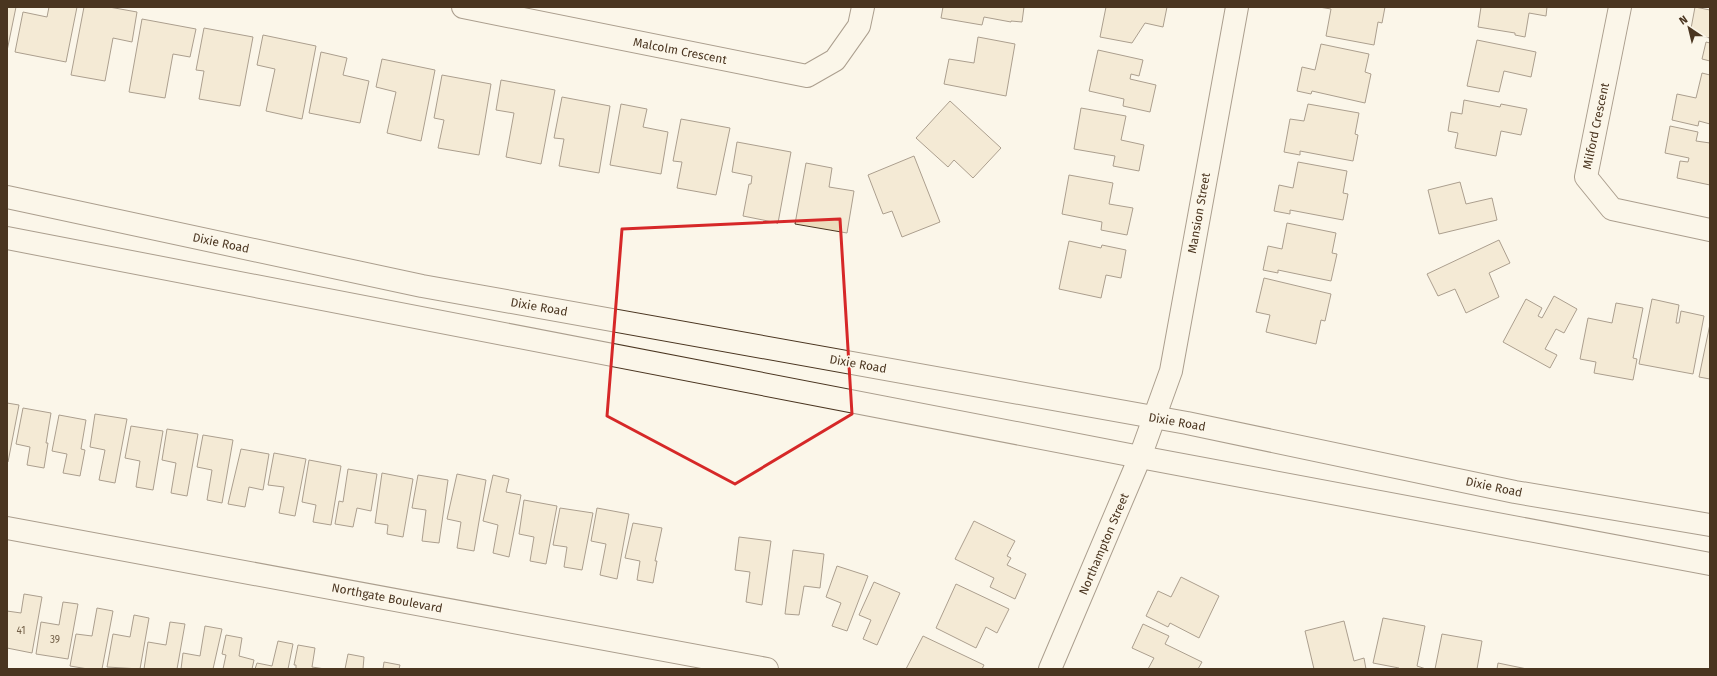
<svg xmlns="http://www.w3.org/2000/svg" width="1717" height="676" font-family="'Fira Sans',sans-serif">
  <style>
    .building { fill: #ecdcbc; stroke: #4a3520 }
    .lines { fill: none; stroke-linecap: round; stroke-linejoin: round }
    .street-casing { stroke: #4a3520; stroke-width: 24 }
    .secondary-casing { stroke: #4a3520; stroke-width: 24 }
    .street { stroke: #fbf6e9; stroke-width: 22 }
    .secondary { stroke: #fbf6e9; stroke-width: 22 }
    .marked { fill: none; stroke: #d62828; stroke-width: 3; stroke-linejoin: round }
    .labels { text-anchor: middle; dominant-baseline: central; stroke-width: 3; stroke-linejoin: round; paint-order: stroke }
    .number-label { font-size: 10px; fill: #725f47 }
    .street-label { font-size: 12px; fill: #4a3520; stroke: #fbf6e9 }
  </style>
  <rect width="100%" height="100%" fill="#fbf6e9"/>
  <!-- building -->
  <g class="building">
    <polygon points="7,7 16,7 7,51"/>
    <polygon points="49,7 77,7 66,62 15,52 23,12 47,17"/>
    <polygon points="84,7 109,7 137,12 132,42 113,38 105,81 71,75"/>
    <polygon points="943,7 1024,7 1022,22 1011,21 1011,22 984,17 982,25 941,18"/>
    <polygon points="1106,7 1167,7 1163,27 1145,23 1132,43 1100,37"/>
    <polygon points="1319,7 1385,7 1382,23 1378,22 1374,45 1326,36 1331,9"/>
    <polygon points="1481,7 1547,7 1546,16 1529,13 1525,37 1515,35 1515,33 1478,27"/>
    <polygon points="1695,7 1710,10 1710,38 1690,34"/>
    <polygon points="142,19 196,29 190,57 173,54 165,98 129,92"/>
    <polygon points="204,28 253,37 240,106 199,99 204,71 196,70"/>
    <polygon points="263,35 316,46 302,119 266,111 275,69 257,65"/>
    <polygon points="978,37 1015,44 1006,96 944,84 949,59 974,63"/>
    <polygon points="1477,40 1536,52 1531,77 1504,71 1499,92 1467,86"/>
    <polygon points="1706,42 1710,43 1710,61 1702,59"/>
    <polygon points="1321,44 1369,54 1365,72 1371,74 1365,103 1312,91 1311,94 1297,91 1302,67 1315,70"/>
    <polygon points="1098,50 1143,60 1139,76 1131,74 1130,79 1156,85 1150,112 1123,106 1124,99 1089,91"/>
    <polygon points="321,52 347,58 343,75 369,81 360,123 309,113"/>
    <polygon points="382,59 435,70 421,141 387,133 396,92 376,87"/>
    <polygon points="1702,73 1710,75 1710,124 1699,121 1698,126 1672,120 1677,94 1696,98"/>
    <polygon points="442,75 491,84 479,155 438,148 444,120 434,118"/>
    <polygon points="501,80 555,90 541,164 506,157 514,113 496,110"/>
    <polygon points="562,97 610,106 599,173 559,166 564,139 554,138"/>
    <polygon points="1464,100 1500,107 1501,104 1527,109 1521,135 1501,131 1496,156 1455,148 1458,133 1448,131 1451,112 1462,114"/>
    <polygon points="950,101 1001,148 973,178 954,160 948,167 916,138"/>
    <polygon points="621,104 647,109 643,127 668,132 661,174 610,165"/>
    <polygon points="1308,104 1359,113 1355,134 1358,135 1353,161 1300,151 1300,155 1284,152 1290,119 1304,121"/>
    <polygon points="1081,108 1126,116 1121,140 1144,145 1139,171 1113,166 1115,156 1074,149"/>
    <polygon points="681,119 730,128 716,195 677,188 682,162 673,161"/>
    <polygon points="1670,126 1698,132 1696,141 1710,143 1710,185 1677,178 1680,161 1688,162 1689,158 1665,153"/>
    <polygon points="737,142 791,152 778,223 743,216 749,184 751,184 752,176 732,172"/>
    <polygon points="914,156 940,222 902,237 892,211 883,214 868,175"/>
    <polygon points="1298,162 1347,171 1343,193 1348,194 1343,220 1290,210 1290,214 1274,211 1279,185 1293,188"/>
    <polygon points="806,163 832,168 829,187 854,191 847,233 795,224"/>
    <polygon points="1069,175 1113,183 1109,204 1133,208 1127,235 1101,230 1102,222 1062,214"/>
    <polygon points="1460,182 1466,204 1492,198 1497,220 1439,234 1428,190"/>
    <polygon points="1287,223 1336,233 1332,253 1337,254 1331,281 1278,270 1278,273 1263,270 1268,246 1282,249"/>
    <polygon points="1499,240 1510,263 1489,273 1499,297 1466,313 1455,289 1438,296 1427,274"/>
    <polygon points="1069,241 1101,248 1102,245 1126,250 1121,278 1106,275 1101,298 1059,289"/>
    <polygon points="1264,278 1331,294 1325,321 1321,320 1316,344 1266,332 1270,315 1256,312"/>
    <polygon points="1554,296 1577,309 1564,333 1556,329 1545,349 1557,355 1550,368 1503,342 1526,299 1542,308 1538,316 1542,318"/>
    <polygon points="1652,299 1679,305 1676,323 1679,323 1681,311 1704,316 1693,374 1639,364"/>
    <polygon points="1616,303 1643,308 1633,358 1637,359 1633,380 1594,373 1596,362 1580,359 1588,318 1612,323"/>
    <polygon points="1710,324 1710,379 1699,377"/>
    <polygon points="7,403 19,405 8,462 7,462"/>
    <polygon points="23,408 51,413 46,443 48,443 44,468 27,465 30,447 16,444"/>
    <polygon points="95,414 127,419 115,483 99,480 105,450 90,447"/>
    <polygon points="59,415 86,420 81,449 85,450 80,476 63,473 67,454 52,451"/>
    <polygon points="131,426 163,431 153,490 136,487 140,461 125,458"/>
    <polygon points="167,429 198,434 187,496 171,493 176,463 162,460"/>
    <polygon points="203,435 233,440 222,503 207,500 212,470 197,467"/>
    <polygon points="241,449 269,454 263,490 249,487 245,507 228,504"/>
    <polygon points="274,453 306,459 295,516 279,513 284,487 268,485"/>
    <polygon points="309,460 341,466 331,525 313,522 316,505 302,502"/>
    <polygon points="348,469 377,474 371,511 357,508 353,527 335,524 339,501 343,502"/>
    <polygon points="382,473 413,479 403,537 387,534 388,525 375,523"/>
    <polygon points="457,474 486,480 474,551 457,548 461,522 447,519"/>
    <polygon points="418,475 448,480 439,543 422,541 426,510 412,508"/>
    <polygon points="493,475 509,479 506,492 521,495 509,557 493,553 498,525 483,521"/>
    <polygon points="524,500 557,506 546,564 530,561 534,537 519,534"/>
    <polygon points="560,508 593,513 582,570 564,567 567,547 553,545"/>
    <polygon points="597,508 629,514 617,579 600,575 606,544 591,541"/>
    <polygon points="974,521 1015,541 1007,556 1011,558 1007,565 1026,574 1015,599 990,587 994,578 955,559"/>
    <polygon points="633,523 662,528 655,561 657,561 653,583 637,580 640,561 625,558"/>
    <polygon points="739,537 771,541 762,605 746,602 750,572 735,570"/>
    <polygon points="793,550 824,554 820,588 804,586 799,615 785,614"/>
    <polygon points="837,566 868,576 847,631 832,626 841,603 826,597"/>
    <polygon points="1181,577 1219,596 1199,638 1170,623 1168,627 1146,616 1158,591 1171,597"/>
    <polygon points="874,582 900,593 877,645 863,639 871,620 859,615"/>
    <polygon points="956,584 1009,609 997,633 986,627 976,648 936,628"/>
    <polygon points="24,594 42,597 32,653 7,648 7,611 21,613"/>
    <polygon points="63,602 78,604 68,659 36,654 41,622 59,625"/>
    <polygon points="97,608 113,611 102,669 88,669 70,666 76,634 92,636"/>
    <polygon points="134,615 149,618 140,669 107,667 113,634 130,637"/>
    <polygon points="1383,618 1425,626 1417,666 1426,669 1398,669 1399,668 1373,663"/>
    <polygon points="1344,621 1354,661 1364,658 1366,669 1314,669 1305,631"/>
    <polygon points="170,622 185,624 177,669 144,669 148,642 166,645"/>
    <polygon points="1143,624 1169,636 1165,644 1202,662 1198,669 1148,669 1154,658 1132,648"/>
    <polygon points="205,626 222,629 213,669 181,669 183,653 200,656"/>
    <polygon points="1442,634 1482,641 1477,669 1435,669"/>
    <polygon points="226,635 242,638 239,656 254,660 252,669 223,669 226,655 222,654"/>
    <polygon points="923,636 984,665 982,669 906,669"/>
    <polygon points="278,641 293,644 288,669 255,669 257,663 272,666"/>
    <polygon points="298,645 315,648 312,667 325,669 296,669 296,665 294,665"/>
    <polygon points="348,654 364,657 363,669 345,669"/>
    <polygon points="384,662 400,665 399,669 383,669"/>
    <polygon points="1498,663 1527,669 1497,669"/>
  </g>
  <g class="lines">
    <!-- street casing -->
    <g class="street-casing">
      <g id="street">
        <polyline points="463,7 807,76 835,60 859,26 863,7"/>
        <polyline points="1620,7 1586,177 1612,209 1710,230"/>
        <polyline points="7,528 767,669"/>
        <polyline points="1050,669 1140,457 1171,371 1237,7"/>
      </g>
    </g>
    <!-- secondary casing -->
    <g class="secondary-casing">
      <g id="secondary">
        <polyline points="7,197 422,286 1187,423 1515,492 1710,525"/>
        <polyline points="7,238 1140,457 1710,564"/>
      </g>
    </g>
    <!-- street -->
    <use href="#street" class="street"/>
    <!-- secondary -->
    <use href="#secondary" class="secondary"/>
  </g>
  <!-- marked area -->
  <path d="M0 0H1717V676H0ZM840,219l12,195 -117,70 -128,-68 15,-187z" fill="#fbf6e9" fill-opacity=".55" fill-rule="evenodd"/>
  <path class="marked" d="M840,219l12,195 -117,70 -128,-68 15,-187z"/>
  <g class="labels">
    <!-- number labels -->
    <g class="number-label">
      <text x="21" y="631">41</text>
      <text x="55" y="640">39</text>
    </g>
    <!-- street labels -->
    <g class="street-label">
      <text transform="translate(680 51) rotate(11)">Malcolm Crescent</text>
      <text transform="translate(1596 126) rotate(-78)">Milford Crescent</text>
      <text transform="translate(1199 213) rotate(-80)">Mansion Street</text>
      <text transform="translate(221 243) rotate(12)">Dixie Road</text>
      <text transform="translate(539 307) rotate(10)">Dixie Road</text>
      <text transform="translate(858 364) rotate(10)">Dixie Road</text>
      <text transform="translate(1177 422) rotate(10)">Dixie Road</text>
      <text transform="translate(1494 487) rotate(12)">Dixie Road</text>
      <text transform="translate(1104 544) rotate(-67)">Northampton Street</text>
      <text transform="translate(387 598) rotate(11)">Northgate Boulevard</text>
    </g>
  </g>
  <!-- border -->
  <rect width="1717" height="676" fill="none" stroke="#4a3520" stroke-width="16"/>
  <!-- north arrow -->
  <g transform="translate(1689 28) rotate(325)" stroke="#fbf6e9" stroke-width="3" paint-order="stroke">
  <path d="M0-3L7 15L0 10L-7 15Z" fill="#4a3520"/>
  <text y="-6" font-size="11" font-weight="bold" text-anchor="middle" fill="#4a3520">N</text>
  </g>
</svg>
